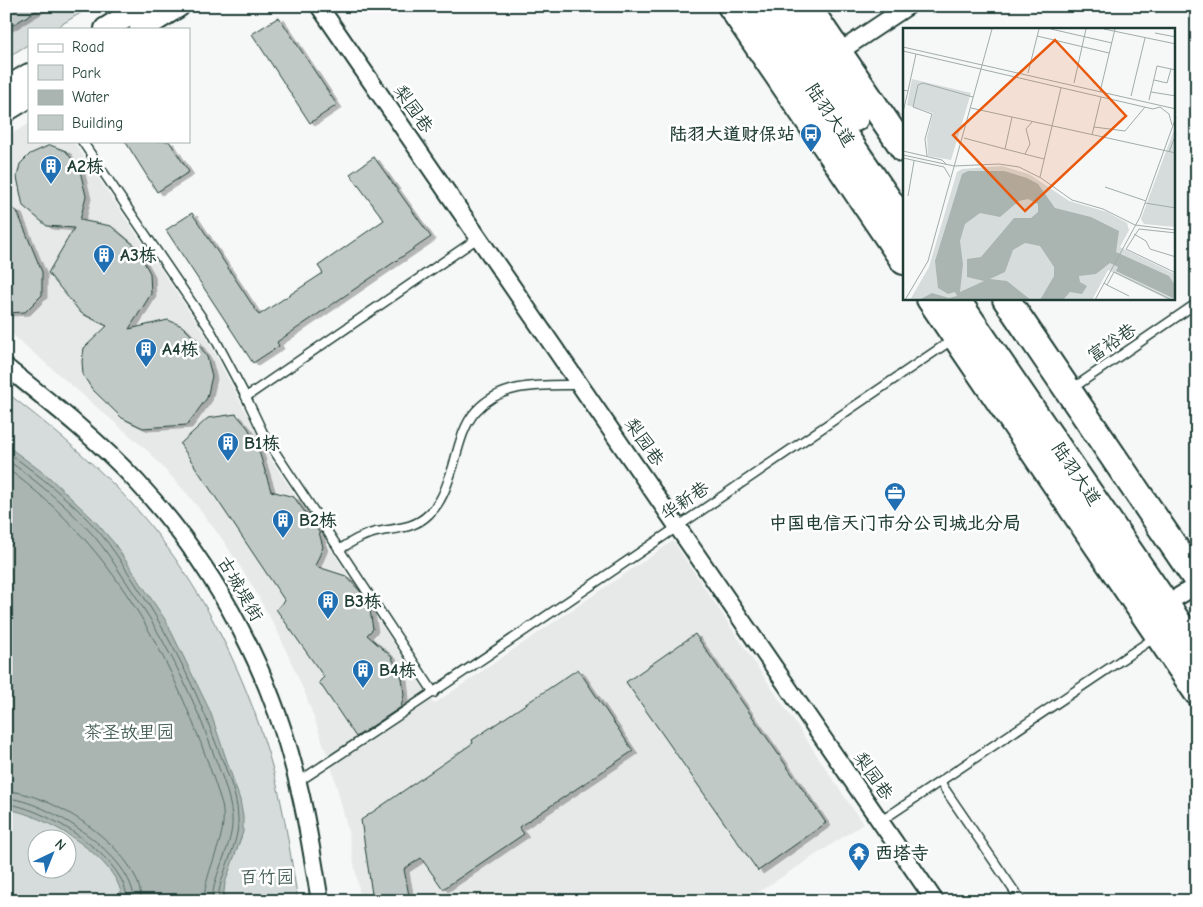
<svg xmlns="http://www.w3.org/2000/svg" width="1203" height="907" font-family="'Comic Neue','LXGW WenKai TC',sans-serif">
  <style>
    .built { fill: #e6e9e8 }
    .green { fill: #d6dcdb; stroke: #7a8c88; fill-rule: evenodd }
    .water { fill: #aab5b1; stroke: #72857f }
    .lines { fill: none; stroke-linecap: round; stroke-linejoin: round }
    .shore { stroke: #576d66; stroke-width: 1 }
    .building { fill: #c0c9c6; stroke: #1f3d34; filter: url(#shadow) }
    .lane-casing { stroke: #1f3d34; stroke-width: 11 }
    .street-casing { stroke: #1f3d34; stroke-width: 20 }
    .secondary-casing { stroke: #1f3d34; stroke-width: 26 }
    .primary-casing { stroke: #1f3d34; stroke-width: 30 }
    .lane { stroke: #fff; stroke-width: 8 }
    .street { stroke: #fff; stroke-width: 16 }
    .secondary { stroke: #fff; stroke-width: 22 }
    .primary { stroke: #fff; stroke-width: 26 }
    .labels { text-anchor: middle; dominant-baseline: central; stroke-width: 5; stroke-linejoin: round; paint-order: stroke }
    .street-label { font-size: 18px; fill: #1f3d34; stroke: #fff }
    .poi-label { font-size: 18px; font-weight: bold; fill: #1f3d34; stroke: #fff; text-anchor: start }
    .park-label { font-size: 18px; fill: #445d55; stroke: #fff }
    .inset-road { fill: none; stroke: #a0ada9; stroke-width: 1 }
    .view { fill: #e8590c; fill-opacity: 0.15; stroke: #e8590c; stroke-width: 2.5 }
    .inset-edge { fill: none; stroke: #1f3d34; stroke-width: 2.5 }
  </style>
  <defs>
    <filter id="shadow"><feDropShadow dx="5" dy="3" stdDeviation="0" flood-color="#0004"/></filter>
  </defs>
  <rect width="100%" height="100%" fill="#f6f7f7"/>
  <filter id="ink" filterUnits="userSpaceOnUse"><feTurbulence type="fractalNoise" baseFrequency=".02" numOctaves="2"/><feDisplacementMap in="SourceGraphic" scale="10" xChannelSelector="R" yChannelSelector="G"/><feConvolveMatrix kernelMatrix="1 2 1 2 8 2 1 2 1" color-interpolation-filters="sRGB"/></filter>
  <g filter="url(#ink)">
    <!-- built -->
    <polygon class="built" points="29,124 29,141 73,141 204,333 270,458 434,704 673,541 863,824 745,901 361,901 348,830 331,765 305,693 277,630 252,585 223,540 190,497 149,452 6,329 6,137"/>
    <!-- green -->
    <g class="green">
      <polygon points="6,6 92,6 54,29 29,29 29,44 6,58"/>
      <path d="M6,392c40,31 79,63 114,99 78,81 133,193 159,302 8,35 13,72 19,108h-292zM38,840h30v30h-30z"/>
    </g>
    <!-- water -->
    <path class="water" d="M6,445l43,32 46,44 19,22 52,78 44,90 30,89 3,17v15l-18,51 -2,18h-101c1,-41 -80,-88 -116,-92z"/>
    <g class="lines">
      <!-- shore -->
      <g class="shore">
        <path d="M6,451c34,25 67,51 94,82 12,14 21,29 31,44 34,51 63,106 84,164 9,24 22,51 23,76 2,29 -19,55 -20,84"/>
        <path d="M6,459c32,23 62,48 88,77 12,14 21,29 31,44 35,51 64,106 85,164 8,23 20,48 22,73 2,29 -19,55 -20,84"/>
        <path d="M6,468c115,82 174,205 216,336 7,35 -17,62 -18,97"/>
        <path d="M6,791c45,1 137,60 135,110"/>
        <path d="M6,798c40,2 129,58 128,103"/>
        <path d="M6,804c37,2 123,55 121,97"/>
      </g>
    </g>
    <!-- building -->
    <g class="building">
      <polygon points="6,6 44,6 6,29"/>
      <polygon points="279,17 337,105 310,123 252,34"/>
      <polygon points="125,141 169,141 189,172 157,192"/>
      <polygon points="50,145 66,151 80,171 86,196 80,220 111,226 135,246 150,273 151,294 129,329 168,320 182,326 196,340 207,357 212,376 207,398 187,425 143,428 122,418 92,389 83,375 82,361 84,348 107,326 81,313 48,273 74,228 47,226 23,206 17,177 20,164 30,154"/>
      <polygon points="374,157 431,237 277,342 279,346 253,363 166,230 192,213 259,315 323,273 318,266 384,220 350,174"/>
      <polygon points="6,206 17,211 42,272 42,295 25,312 6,313"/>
      <polygon points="236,414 248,428 258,448 271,491 294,497 319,532 323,547 315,566 346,576 360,591 370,610 373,629 367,635 391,656 402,678 404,695 401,707 356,737 319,682 324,677 276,609 285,601 180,444 208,418"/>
      <polygon points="695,634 826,823 758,871 626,682"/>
      <polygon points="578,669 633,751 519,827 524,834 443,889 421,858 404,869 410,901 373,901 361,820 473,743 472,740"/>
    </g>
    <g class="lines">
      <!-- lane casing -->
      <g class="lane-casing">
        <g id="lane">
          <polyline points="82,141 211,331 246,397"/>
          <polyline points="1073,388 1197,303"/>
          <path d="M339,550c12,-8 23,-15 37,-18 20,-4 38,-3 53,-18 14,-13 18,-30 24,-47 5,-18 10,-42 23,-56 26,-29 67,-26 103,-26"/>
          <polyline points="434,693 265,437 246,397 478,238"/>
          <path d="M298,782c220,-144 436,-295 654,-442"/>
          <polyline points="940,782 1021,901"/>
          <polyline points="881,821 1154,638"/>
        </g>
      </g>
      <!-- street casing -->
      <g class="street-casing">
        <g id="street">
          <polyline points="319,6 935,901"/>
          <polyline points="839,52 908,6"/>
          <path d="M6,367c45,36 91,72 131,115 82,88 138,197 164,314 8,35 13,70 19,105"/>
          <polyline points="1179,596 1197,585"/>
        </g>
      </g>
      <!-- secondary casing -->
      <g class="secondary-casing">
        <g id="secondary">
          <polyline points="106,29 143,6"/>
          <polyline points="141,29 178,6"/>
          <polyline points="6,89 29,75"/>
          <polyline points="6,110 29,96"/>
        </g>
      </g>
      <!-- primary casing -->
      <g class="primary-casing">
        <g id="primary">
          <polyline points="731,6 904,261"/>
          <polyline points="756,6 904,223"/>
          <polyline points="779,6 855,118"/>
          <polyline points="807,6 904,149"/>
          <polyline points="930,299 1197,692"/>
          <polyline points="956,299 1197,650"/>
          <polyline points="1006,299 1197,580"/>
        </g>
      </g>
      <!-- lane -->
      <use href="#lane" class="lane"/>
      <!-- street -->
      <use href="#street" class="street"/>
      <!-- secondary -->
      <use href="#secondary" class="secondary"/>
      <!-- primary -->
      <use href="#primary" class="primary"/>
    </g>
  </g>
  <!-- icons -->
  <defs>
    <g id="bus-pin" transform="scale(1.125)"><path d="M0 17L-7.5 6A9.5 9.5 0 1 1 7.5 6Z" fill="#1f6fb2" stroke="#fff"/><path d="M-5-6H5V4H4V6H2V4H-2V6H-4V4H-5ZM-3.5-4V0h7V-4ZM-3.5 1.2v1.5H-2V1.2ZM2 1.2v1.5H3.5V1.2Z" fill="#fff"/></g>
    <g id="building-pin" transform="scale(1.125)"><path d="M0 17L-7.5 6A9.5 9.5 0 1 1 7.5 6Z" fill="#1f6fb2" stroke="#fff"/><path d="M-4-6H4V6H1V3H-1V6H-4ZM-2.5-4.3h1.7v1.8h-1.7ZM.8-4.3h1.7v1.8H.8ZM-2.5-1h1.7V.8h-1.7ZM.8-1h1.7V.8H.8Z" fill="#fff"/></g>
    <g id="office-pin" transform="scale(1.125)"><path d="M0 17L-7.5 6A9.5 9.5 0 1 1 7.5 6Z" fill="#1f6fb2" stroke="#fff"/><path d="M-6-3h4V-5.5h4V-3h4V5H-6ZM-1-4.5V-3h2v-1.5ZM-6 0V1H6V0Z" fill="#fff"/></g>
    <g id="temple-pin" transform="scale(1.125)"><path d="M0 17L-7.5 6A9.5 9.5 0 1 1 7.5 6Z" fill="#1f6fb2" stroke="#fff"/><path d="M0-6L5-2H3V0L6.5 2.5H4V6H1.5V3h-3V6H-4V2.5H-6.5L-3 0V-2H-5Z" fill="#fff"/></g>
  </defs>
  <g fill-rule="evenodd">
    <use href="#bus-pin" x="811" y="134"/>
    <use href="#building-pin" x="51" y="166"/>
    <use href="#building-pin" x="104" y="255"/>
    <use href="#building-pin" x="146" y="349"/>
    <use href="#building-pin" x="228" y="443"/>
    <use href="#office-pin" x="895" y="493"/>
    <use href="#building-pin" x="283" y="520"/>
    <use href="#building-pin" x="328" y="601"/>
    <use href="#building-pin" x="363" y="670"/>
    <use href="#temple-pin" x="859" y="853"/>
  </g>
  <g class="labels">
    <!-- street labels -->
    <g class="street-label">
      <text transform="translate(413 109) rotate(55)">梨园巷</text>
      <text transform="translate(830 115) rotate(56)">陆羽大道</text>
      <text transform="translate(1112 343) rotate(-34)">富裕巷</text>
      <text transform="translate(644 442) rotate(55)">梨园巷</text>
      <text transform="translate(1076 474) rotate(56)">陆羽大道</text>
      <text transform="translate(685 501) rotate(-34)">华新巷</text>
      <text transform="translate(240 589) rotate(60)">古城堤街</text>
      <text transform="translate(873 776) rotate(55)">梨园巷</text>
    </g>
    <!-- poi labels -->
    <g class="poi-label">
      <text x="795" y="134" text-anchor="end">陆羽大道财保站</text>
      <text x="67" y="166">A2栋</text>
      <text x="120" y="255">A3栋</text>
      <text x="162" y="349">A4栋</text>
      <text x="244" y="443">B1栋</text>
      <text x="299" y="520">B2栋</text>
      <text x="895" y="523" text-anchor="middle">中国电信天门市分公司城北分局</text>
      <text x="344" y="601">B3栋</text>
      <text x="379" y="670">B4栋</text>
      <text x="875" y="853">西塔寺</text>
    </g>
    <!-- park labels -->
    <g class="park-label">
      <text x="129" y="732">茶圣故里园</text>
      <text x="267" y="877">百竹园</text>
    </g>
  </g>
  <!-- overview -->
  <g transform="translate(903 28)">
    <rect width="272" height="272" fill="#f6f7f7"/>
    <path d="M9,51l59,14 -20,67 -23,-4 -1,-19 6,-24 -26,-8zM272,99v100l-31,-3 -3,-5zM99,138l27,8 40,27 38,11 20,11 2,7 -9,17 55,27v26h-6l-61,-30 -16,30h-182l19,-33 28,-95 5,-3z" fill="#d6dcdb"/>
    <path d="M65,143h36l23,7 11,6 17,24 36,9 28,14 -3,21 53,24 6,9v14l-59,-28 2,-4 -8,-4 -14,11 -17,2 1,6 7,4 -5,8 -12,-2 -7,8h-23l14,-24v-9l-14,-21 -15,-3 -12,7 -8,22 -15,7 17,2 24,19h-112l13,-7 17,5 8,-2 -2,-4 -7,2 -10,-6 -3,-27 27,-87zM125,171l10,5v8l-7,6h-17l-33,39 -14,2v18l17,4 -24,11 3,-28 -3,-23 5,-17 15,-11 20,4 19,-16z" fill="#aab5b1" fill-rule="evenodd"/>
    <path class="inset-road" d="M148,1l61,14M201,1l72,15M252,5l21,4M134,8l72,17M0,19l273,62M0,23l250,58 7,-2M125,45l11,-44M251,52l13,3 4,-14M171,55l12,-54M0,62l5,1 -5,21M5,63l8,-37M197,64l15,-63M248,64l25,4M228,68l14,-58M246,72l8,-34 19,4M257,79l9,7 3,11M68,80l205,45M109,89l-7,32 39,10M191,99l31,4 20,-24M189,107l9,-38M61,110l41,11M0,123l39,9 5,5M266,124l7,-18M122,126l5,-10 -4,-15 6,-7M0,127l51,11 45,-2 20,3 22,11 31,22 31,9 32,16 41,5M24,128l-2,-17 7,-25 -19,-7 5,-22 5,-2 50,14M0,130l41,9 6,10M137,149l21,-89M202,159l41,14M5,168l6,-35M242,175l31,5M273,205l-37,-4 -13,20 50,24M231,206l12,7 4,8 26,8M201,255l3,2 7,-13 58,28M204,257l22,11M2,272l23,-39 64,-232M192,272l45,-83 36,-100"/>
    <path class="view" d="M152,12l71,76 -101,95 -72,-76z"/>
    <rect width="272" height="272" class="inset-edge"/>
  </g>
  <!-- margin -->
  <rect width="1203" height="907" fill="none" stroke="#fff" stroke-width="25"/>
  <rect x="12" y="12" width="1178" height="882" fill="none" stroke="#1f3d34" stroke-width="2" filter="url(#ink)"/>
  <!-- legend -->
  <rect x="28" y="28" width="162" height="115" fill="#ffffff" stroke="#a5b1ae"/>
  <rect x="38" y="44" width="25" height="8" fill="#ffffff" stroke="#a5b1ae"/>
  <text x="72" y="52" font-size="15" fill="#1f3d34">Road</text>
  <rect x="38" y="65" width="25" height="15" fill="#d6dcdb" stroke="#a5b1ae"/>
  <text x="72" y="78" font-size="15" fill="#1f3d34">Park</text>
  <rect x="38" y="90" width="25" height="15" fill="#aab5b1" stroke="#a5b1ae"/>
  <text x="72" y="102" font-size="15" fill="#1f3d34">Water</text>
  <rect x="38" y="115" width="25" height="15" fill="#c0c9c6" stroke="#a5b1ae"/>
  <text x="72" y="128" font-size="15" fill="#1f3d34">Building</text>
  <!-- north arrow -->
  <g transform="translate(52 854) rotate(43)"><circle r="24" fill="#ffffff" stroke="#a5b1ae"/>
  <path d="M0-4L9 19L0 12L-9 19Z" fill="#1f6fb2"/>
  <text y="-8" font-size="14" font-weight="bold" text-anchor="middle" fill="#1f3d34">N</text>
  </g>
</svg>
